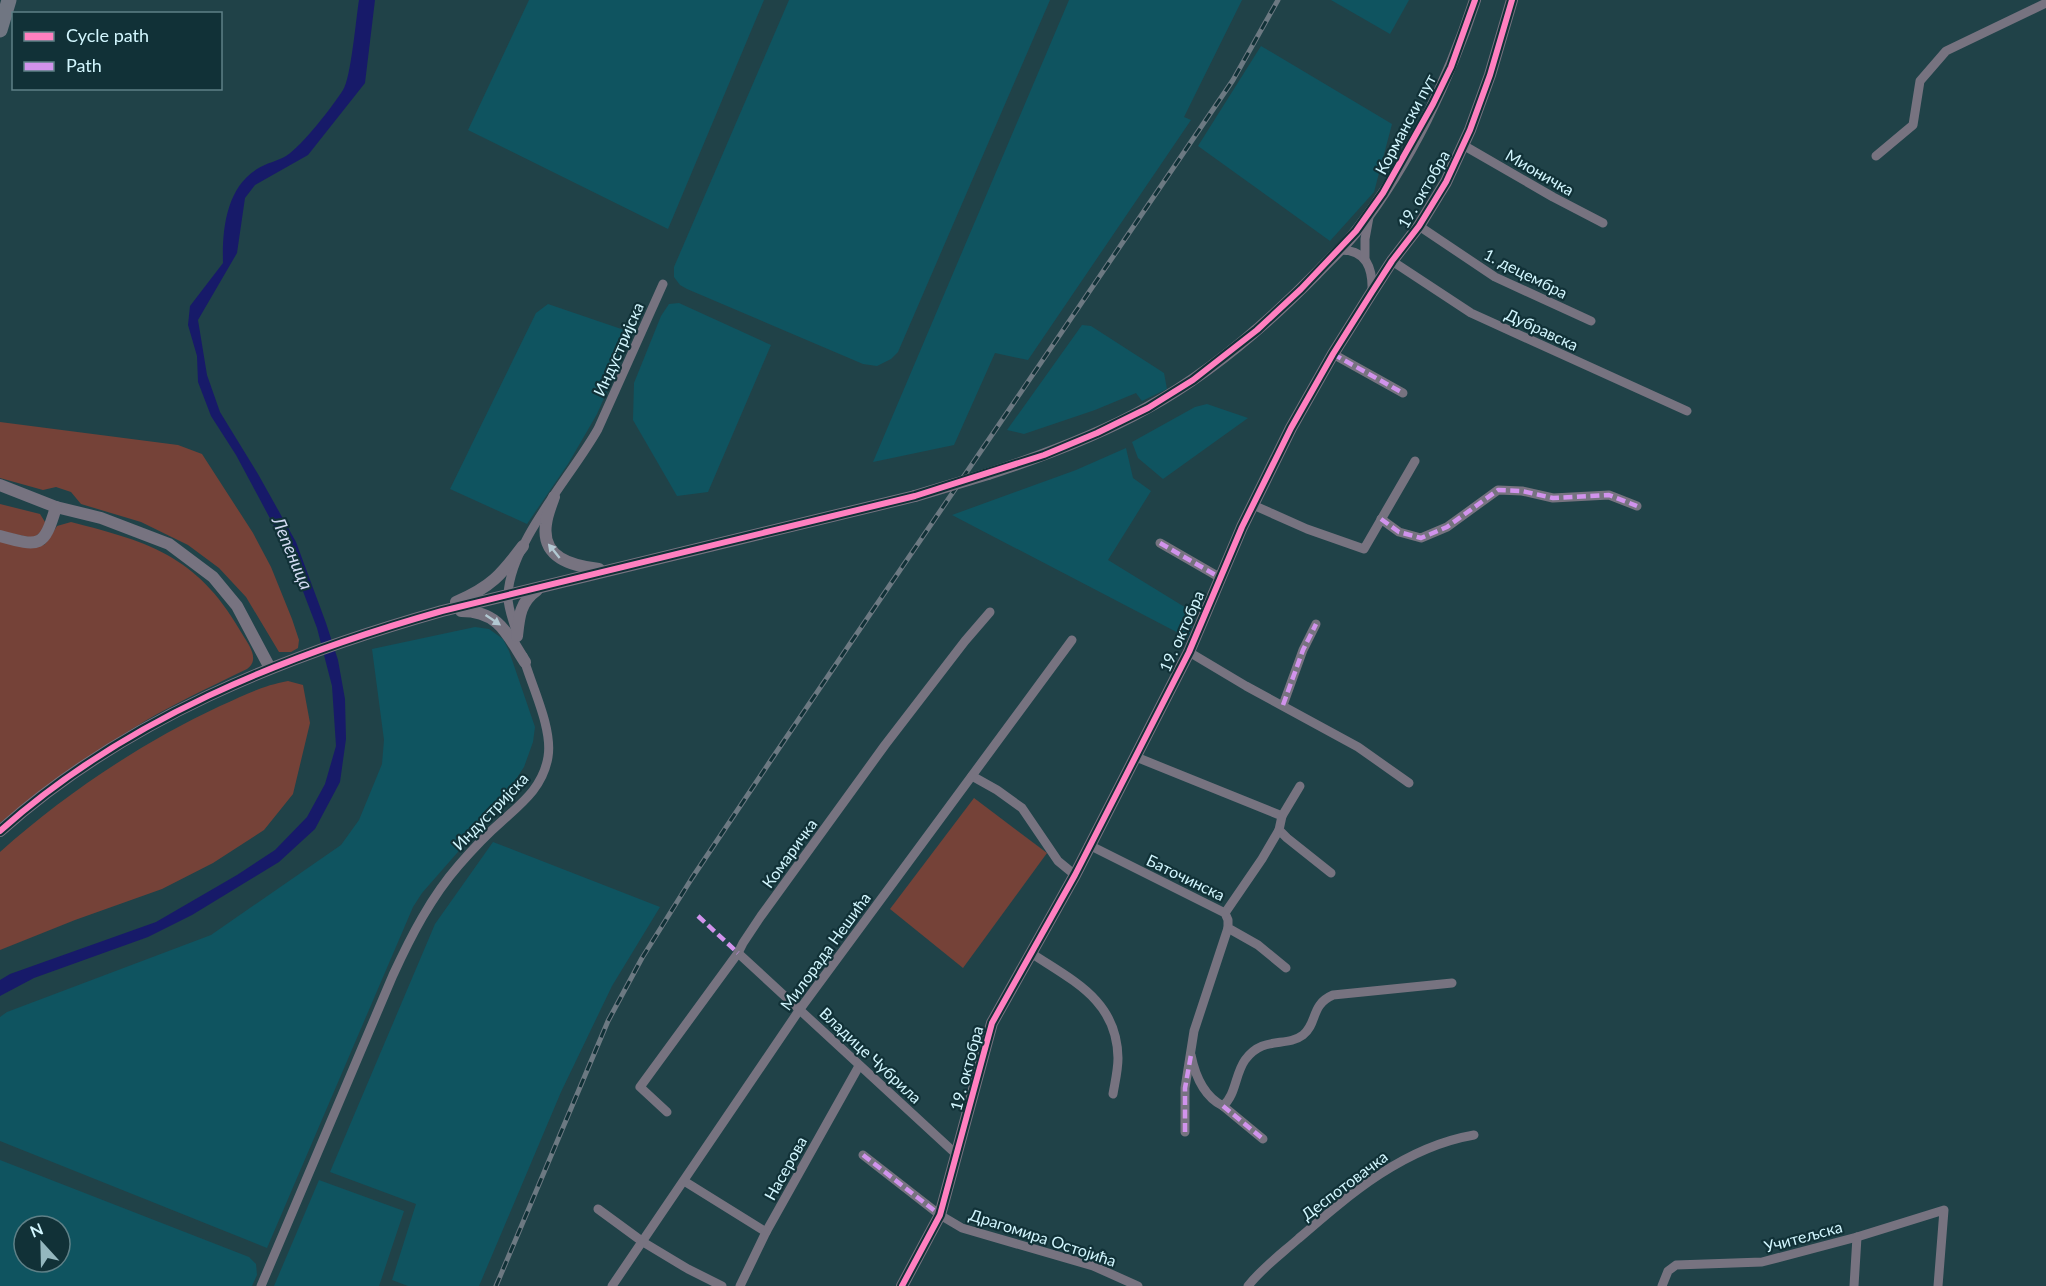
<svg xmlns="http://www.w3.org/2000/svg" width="2046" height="1286" font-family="Lato,sans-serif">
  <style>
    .built { fill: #0f5460; fill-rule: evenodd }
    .green { fill: #754238 }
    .water { fill: #171a69 }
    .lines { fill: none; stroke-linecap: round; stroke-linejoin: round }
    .minor { stroke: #777380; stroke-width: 9 }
    .tertiary { stroke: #777380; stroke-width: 12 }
    .trunk { stroke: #707682; stroke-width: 15 }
    .rail-casing { stroke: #6c7982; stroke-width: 5 }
    .rail { stroke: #113137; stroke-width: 3; stroke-dasharray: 9; stroke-linecap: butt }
    .tertiary-bridge { stroke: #777380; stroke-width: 12 }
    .quiet { stroke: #d193ec; stroke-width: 4.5; stroke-dasharray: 9 4.5; stroke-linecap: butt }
    .cycleway-casing { stroke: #113137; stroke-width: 10 }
    .cycleway { stroke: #ff80c0; stroke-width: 6 }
    .oneway { fill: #b2c8d2 }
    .labels { text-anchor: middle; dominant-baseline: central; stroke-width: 4.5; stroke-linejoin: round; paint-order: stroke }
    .street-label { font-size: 16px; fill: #d2f6fe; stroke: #113137 }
    .water-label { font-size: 18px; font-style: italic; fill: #d1d9f1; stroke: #113137 }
  </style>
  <rect width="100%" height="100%" fill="#204248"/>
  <!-- built -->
  <g class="built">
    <polygon points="529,0 764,0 668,229 468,130"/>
    <polygon points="789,0 1050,0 898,352 891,359 877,366 863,364 687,289 680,285 674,277 674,267"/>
    <polygon points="1069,0 1242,0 1184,117 1191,120 1028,360 995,353 954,445 873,462"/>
    <polygon points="1331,0 1409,0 1390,34"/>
    <polygon points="1261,46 1392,124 1374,192 1330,241 1198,146"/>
    <polygon points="679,303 771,345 708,492 677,496 633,420 634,383 661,316 669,304"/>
    <polygon points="548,304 633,333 597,414 568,464 527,524 450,489 536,313"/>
    <polygon points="1082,325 1091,326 1164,373 1167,389 1142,401 1136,393 1095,410 1024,434 1007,430"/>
    <polygon points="1207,404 1248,418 1163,479 1138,458 1132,442 1195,407"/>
    <polygon points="1126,448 1133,478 1151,491 1108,560 1196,614 1188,638 952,515 1076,470"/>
    <polygon points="475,627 489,629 503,639 509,651 535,727 533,742 524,767 499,805 422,893 413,907 267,1248 0,1141 0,1017 7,1012 211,935 341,845 359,820 382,764 384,740 372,649"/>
    <polygon points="493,842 660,907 612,986 561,1092 479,1286 408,1286 392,1280 416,1204 330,1172 435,924"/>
    <path d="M0,1160l249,97 7,7 1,11 -5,11h-252zM24,1226h36v36h-36z"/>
    <polygon points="319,1180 404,1211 379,1286 274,1286"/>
  </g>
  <!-- green -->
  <g class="green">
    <polygon points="0,422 178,445 202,454 253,533 271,567 292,619 299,640 298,648 291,652 279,652 246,597 219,568 188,545 141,522 81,504 71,492 56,487 43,490 0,478"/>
    <polygon points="0,504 40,514 45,522 45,529 33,538 0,531"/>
    <path d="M71,522c83,21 129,36 173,115 7,11 15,23 3,32 -39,19 -78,37 -115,60 -46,28 -91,60 -132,94v-284l44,6 5,-6 8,-13z"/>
    <path d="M288,681l15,4 7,38 -17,71 -29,36 -51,33 -51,26 -87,31 -75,30v-98c65,-58 141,-109 220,-146 25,-11 41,-20 68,-25z"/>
    <polygon points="974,798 1047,853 963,968 890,909"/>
  </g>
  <!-- water -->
  <path class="water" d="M359,0h16l-10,83 -57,72 -53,30 -10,13 -8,55 -39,67 9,55 13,37 38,62 38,68 30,81 12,37 7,39 1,40 -6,43 -25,47 -36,33 -87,53 -44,22 -114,41 -34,18v-16l10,-6 146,-52 81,-47 38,-25 32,-33 18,-33 11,-38 -4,-60 -15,-58 -29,-76 -52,-97 -25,-39 -13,-34 -1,-26 -9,-31 2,-19 33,-43c-1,-33 3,-75 34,-94 9,-6 21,-8 29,-13 17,-11 46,-49 57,-66 8,-12 13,-72 16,-90z"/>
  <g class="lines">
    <!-- minor -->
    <g class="minor">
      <polyline points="1463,145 1553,197 1603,223"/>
      <polyline points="1876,156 1913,125 1920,81 1946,51 2046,3"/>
      <polyline points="1419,226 1495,277 1591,321"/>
      <path d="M1339,250c28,-1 34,19 33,42"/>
      <polyline points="1365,259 1365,239 1369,217"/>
      <polyline points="1392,261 1471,313 1687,411"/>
      <polyline points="1333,354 1403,393"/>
      <polyline points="1253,505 1307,529 1364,549 1415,461"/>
      <polyline points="1381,519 1399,532 1421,538 1447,527 1498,490 1522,491 1553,498 1609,495 1637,506"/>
      <polyline points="1160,543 1219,577"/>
      <path d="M516,631c-3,-11 -9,-25 -8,-36 2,-52 65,-121 90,-166l65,-145"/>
      <polyline points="1189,652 1246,686 1358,747 1409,783"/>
      <polyline points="1283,705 1303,650 1316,624"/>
      <polyline points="1136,757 1282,816 1279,830 1287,838 1331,873"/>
      <polyline points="972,776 997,790 1022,808 1058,861 1075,875"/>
      <polyline points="1282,816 1300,786"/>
      <polyline points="1089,845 1225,913 1228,920 1228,928 1258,945 1286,968"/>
      <polyline points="1225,913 1262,859 1279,830"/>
      <polyline points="738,953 956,1154"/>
      <path d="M1031,953c42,28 86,47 87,105 0,12 -3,24 -5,36"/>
      <path d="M1191,1055c4,20 12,41 32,51 13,-11 12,-32 22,-46 18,-25 41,-12 58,-25 15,-12 7,-30 30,-40l119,-12"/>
      <polyline points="1223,1106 1263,1139"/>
      <polyline points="667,1112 640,1087 738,953 743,943 761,916 885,745 965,641 990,612"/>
      <polyline points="1185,1132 1185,1088 1194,1031 1228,928"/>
      <polyline points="863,1155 940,1215 962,1228 1093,1266 1138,1286"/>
      <polyline points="684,1181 766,1232"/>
      <polyline points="598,1209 643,1242 688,1269 722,1286"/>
      <path d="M261,1286l132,-311c18,-39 38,-78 66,-110 13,-15 27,-30 42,-43 21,-19 42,-35 47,-65 5,-29 -17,-72 -25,-101"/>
      <polyline points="612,1286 800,1009 1072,640"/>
      <polyline points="740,1286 766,1232 859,1066"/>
      <path d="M1248,1286c14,-18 33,-32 50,-47 52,-45 106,-92 176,-104"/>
      <polyline points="1662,1286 1668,1271 1676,1265 1762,1262 1857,1237 1944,1210 1938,1286"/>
      <polyline points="1854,1286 1857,1237"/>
    </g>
    <!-- tertiary -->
    <g class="tertiary">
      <path d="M988,474c55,-18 109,-38 159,-66 64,-35 120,-84 170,-135 14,-15 29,-28 41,-44 51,-66 91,-149 117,-229"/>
      <polyline points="0,485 56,507 101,518 169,544 213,577 237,606 270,668"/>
      <path d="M554,497c-3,8 -7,18 -8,27 -5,34 26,42 53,45"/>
      <path d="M0,536c40,11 44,12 56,-29"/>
      <path d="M456,602c35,-15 45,-27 67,-56"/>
      <path d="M461,611c38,0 46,23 64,51"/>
      <path d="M517,636c2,-19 3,-34 20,-46"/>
      <path d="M0,831c125,-112 283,-175 442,-220l473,-115"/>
      <polyline points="902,1286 940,1215 992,1023 1075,875 1189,652 1242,527 1291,428 1333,354 1372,292 1392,261 1419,226 1446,182 1470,130 1490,75 1512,0"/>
    </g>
    <!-- trunk -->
    <polyline class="trunk" points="0,30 9,0"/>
    <!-- rail casing -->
    <g class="rail-casing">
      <polyline id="rail" points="496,1286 608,1021 642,958 692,878 769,763 1233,80 1278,0"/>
    </g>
    <!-- rail -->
    <use href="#rail" class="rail"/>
    <!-- tertiary-bridge -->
    <polyline class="tertiary-bridge" points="915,496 988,474"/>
    <!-- quiet -->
    <g class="quiet">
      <polyline points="1333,354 1403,393"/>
      <polyline points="1381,519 1399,532 1421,538 1447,527 1498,490 1522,491 1553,498 1609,495 1637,506"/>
      <polyline points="1160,543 1219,577"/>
      <polyline points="1283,705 1303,650 1316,624"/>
      <polyline points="698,916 738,953"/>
      <polyline points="1223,1106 1263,1139"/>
      <polyline points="1185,1132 1185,1088 1191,1055"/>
      <polyline points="863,1155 940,1215"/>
    </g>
    <!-- cycleway casing -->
    <g class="cycleway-casing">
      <g id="cycleway">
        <path d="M0,831c125,-112 283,-175 442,-220l473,-115 129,-41 53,-22 51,-25 45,-28 64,-50 44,-41 55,-58 27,-38 50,-89 18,-37 24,-67"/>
        <polyline points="902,1286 940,1215 992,1023 1075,875 1189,652 1242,527 1291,428 1333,354 1372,292 1392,261 1419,226 1446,182 1470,130 1490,75 1512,0"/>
      </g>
    </g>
    <!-- cycleway -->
    <use href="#cycleway" class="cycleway"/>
  </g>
  <!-- one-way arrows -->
  <defs><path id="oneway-solid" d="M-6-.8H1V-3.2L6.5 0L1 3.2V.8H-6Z" transform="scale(1.5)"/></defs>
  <g class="oneway">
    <use href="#oneway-solid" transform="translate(554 551) rotate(-129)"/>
    <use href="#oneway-solid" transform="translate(493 620) rotate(34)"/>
  </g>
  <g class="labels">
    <!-- street labels -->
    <g class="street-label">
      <text transform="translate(1405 124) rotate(-62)">Кормански пут</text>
      <text transform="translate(1540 172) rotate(30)">Мионичка</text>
      <text transform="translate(1423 189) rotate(-60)">19. октобра</text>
      <text transform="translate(1526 273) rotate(27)">1. децембра</text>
      <text transform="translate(1542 329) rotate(25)">Дубравска</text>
      <text transform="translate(618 349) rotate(-66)">Индустријска</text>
      <text transform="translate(1181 631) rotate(-66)">19. октобра</text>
      <text transform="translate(490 811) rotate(-46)">Индустријска</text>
      <text transform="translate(789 853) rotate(-54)">Комаричка</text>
      <text transform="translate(1186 877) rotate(26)">Баточинска</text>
      <text transform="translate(825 951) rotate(-54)">Милорада Нешића</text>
      <text transform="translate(871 1055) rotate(43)">Владице Чубрила</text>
      <text transform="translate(966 1068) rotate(-75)">19. октобра</text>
      <text transform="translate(785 1168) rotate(-61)">Насерова</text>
      <text transform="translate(1344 1185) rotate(-37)">Деспотовачка</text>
      <text transform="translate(1803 1236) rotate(-15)">Учитељска</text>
      <text transform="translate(1043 1237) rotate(18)">Драгомира Остојића</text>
    </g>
    <!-- water labels -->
    <g class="water-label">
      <text transform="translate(293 553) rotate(67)">Лепеница</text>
    </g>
  </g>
  <!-- legend -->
  <rect x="12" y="12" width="210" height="78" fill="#113137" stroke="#5e8087" stroke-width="1.5"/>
  <rect x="24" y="32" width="30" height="9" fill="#ff80c0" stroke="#5e8087" stroke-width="1.5"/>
  <text x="66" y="42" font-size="18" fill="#d2f6fe">Cycle path</text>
  <rect x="24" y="62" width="30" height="9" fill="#d193ec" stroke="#5e8087" stroke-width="1.5"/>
  <text x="66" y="72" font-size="18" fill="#d2f6fe">Path</text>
  <!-- north arrow -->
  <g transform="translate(42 1244) rotate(338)"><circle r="28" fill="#113137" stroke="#5e8087" stroke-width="1.5"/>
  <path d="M0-4.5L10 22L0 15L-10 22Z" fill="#94b7be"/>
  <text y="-9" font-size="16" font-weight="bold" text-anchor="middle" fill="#d2f6fe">N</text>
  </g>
</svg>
